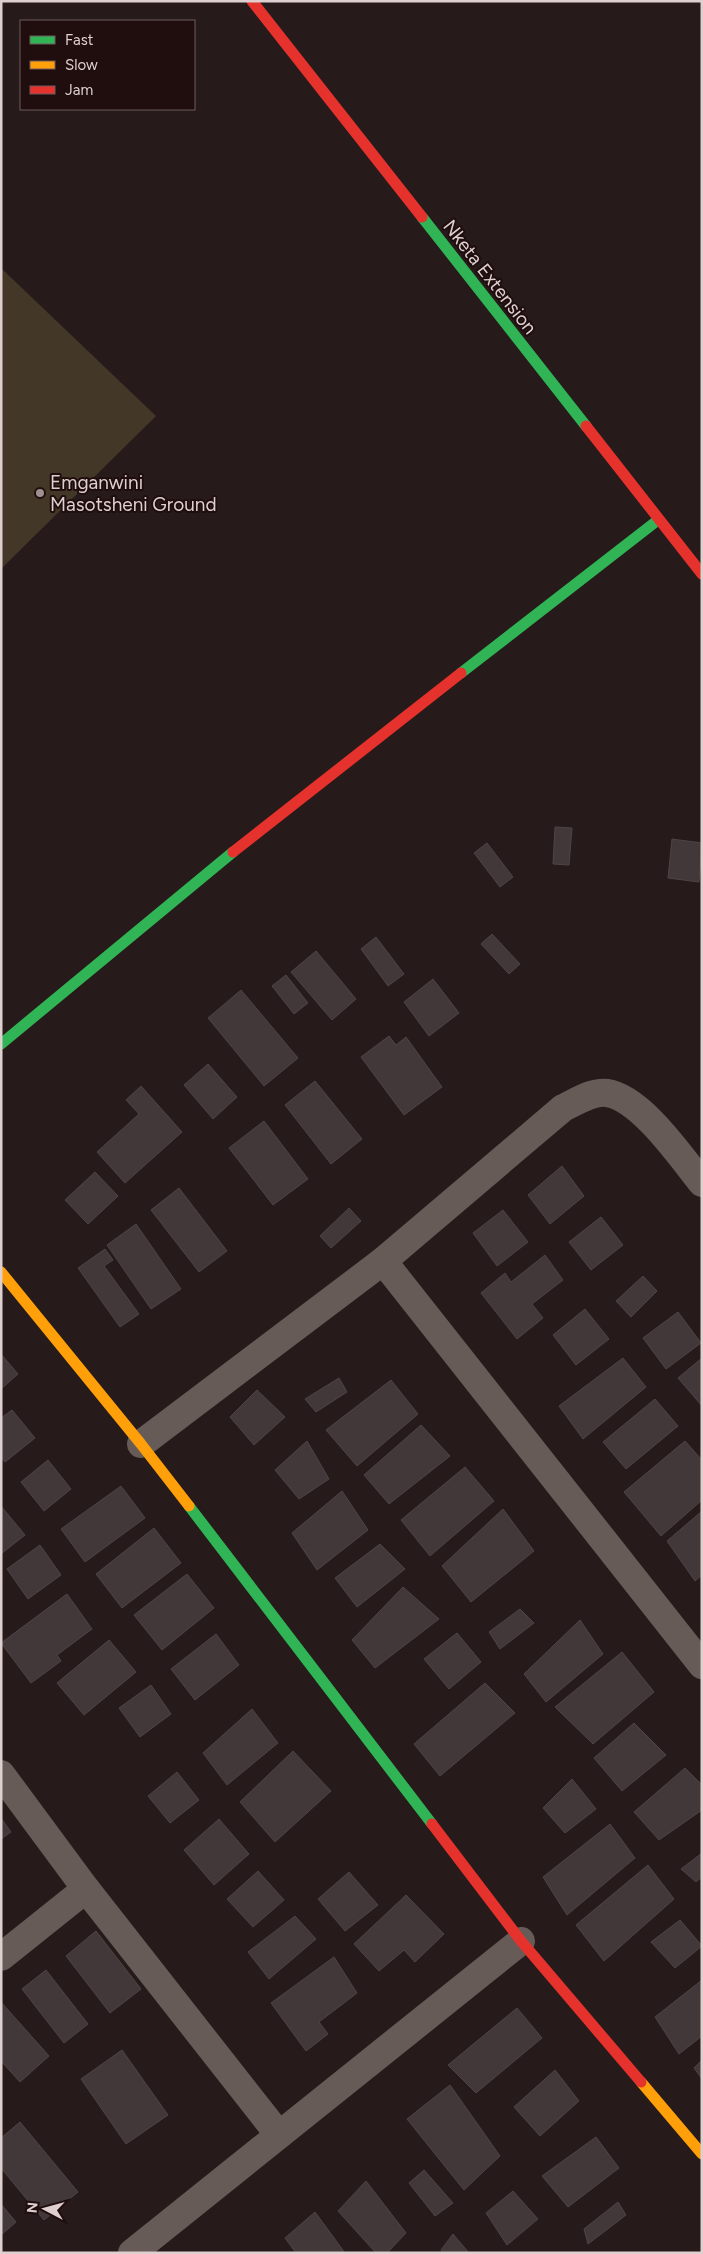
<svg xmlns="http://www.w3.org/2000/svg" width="703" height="2254" font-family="Figtree,sans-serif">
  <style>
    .green { fill: #433727 }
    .building { fill: #423739; stroke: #4f4446 }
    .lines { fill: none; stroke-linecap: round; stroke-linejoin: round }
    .street { stroke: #665b56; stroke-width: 28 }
    .fast { stroke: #30b455; stroke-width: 11 }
    .slow { stroke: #ff9f0a; stroke-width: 11 }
    .jam { stroke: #e5322d; stroke-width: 11 }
    .poi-dot { fill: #9e9090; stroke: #200d0e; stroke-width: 2 }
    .labels { text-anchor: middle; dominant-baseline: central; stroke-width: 4; stroke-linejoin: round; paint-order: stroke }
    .street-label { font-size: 19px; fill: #dfd0d0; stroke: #200d0e }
    .poi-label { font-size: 19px; fill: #dfd0d0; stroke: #200d0e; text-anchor: start }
  </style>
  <rect width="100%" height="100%" fill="#261a1a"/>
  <!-- green -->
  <polygon class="green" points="1,268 156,416 1,569"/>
  <!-- building -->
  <g class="building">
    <polygon points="555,827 572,828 569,865 553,864"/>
    <polygon points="672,839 702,843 699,882 668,878"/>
    <polygon points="487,843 513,877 500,887 474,853"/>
    <polygon points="492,934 520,964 509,974 481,944"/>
    <polygon points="376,937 404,974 388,986 361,949"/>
    <polygon points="316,951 356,999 332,1020 291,972"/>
    <polygon points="286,975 308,1003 294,1014 272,986"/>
    <polygon points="433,979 459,1013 429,1036 404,1002"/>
    <polygon points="241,990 298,1058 264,1086 208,1018"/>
    <polygon points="389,1036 396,1045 406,1037 442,1087 404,1115 361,1057"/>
    <polygon points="208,1064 237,1097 213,1119 184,1085"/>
    <polygon points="315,1081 362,1139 331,1164 285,1105"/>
    <polygon points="141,1086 182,1132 125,1183 97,1152 139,1114 126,1100"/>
    <polygon points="264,1121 308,1179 273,1205 229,1148"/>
    <polygon points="562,1166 584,1196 550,1224 528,1195"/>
    <polygon points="95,1172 118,1196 88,1224 65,1200"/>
    <polygon points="179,1188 227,1251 199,1272 151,1210"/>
    <polygon points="349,1208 361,1221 331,1248 320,1236"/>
    <polygon points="503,1210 528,1242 497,1266 473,1233"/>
    <polygon points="601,1217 623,1245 591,1270 569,1242"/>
    <polygon points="136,1224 181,1289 151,1309 107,1245"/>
    <polygon points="105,1249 113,1260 104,1266 139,1314 120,1327 78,1268"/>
    <polygon points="545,1255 563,1280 532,1304 543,1318 517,1339 481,1293 505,1273 511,1282"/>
    <polygon points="643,1276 657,1291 631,1317 616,1301"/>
    <polygon points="585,1309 609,1339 576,1365 553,1335"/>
    <polygon points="678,1312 701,1343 666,1369 643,1338"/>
    <polygon points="1,1354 18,1374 1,1389"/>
    <polygon points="623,1358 646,1387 583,1439 559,1406"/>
    <polygon points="702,1358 702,1406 678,1378"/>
    <polygon points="339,1378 347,1392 316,1412 305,1399"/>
    <polygon points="391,1380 418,1414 357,1466 326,1430"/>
    <polygon points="257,1390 285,1417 254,1445 230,1417"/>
    <polygon points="655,1399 678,1426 626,1469 603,1442"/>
    <polygon points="12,1410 35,1438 5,1462 1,1457 1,1418"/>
    <polygon points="421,1425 450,1456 389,1504 364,1475"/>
    <polygon points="307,1441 329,1479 299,1499 275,1470"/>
    <polygon points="685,1441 702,1460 702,1500 661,1536 624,1492"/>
    <polygon points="48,1460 71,1489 44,1511 21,1482"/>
    <polygon points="465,1467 494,1501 430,1556 401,1520"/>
    <polygon points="121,1486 145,1518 85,1562 61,1529"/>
    <polygon points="342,1491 368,1530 317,1570 292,1533"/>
    <polygon points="1,1506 25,1535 1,1554"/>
    <polygon points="503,1509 534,1551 471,1602 442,1566"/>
    <polygon points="702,1511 702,1575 695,1581 667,1541"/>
    <polygon points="154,1528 181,1563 122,1608 96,1574"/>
    <polygon points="380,1544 405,1569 357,1607 335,1578"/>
    <polygon points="40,1545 61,1575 28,1599 7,1569"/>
    <polygon points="187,1574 214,1608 162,1650 134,1615"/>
    <polygon points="403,1587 439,1619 375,1668 352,1640"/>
    <polygon points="67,1594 92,1629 57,1655 61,1661 31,1683 1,1643"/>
    <polygon points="520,1609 534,1623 500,1649 489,1632"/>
    <polygon points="580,1620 603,1654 546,1702 524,1674"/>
    <polygon points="457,1633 481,1662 449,1689 424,1659"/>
    <polygon points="216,1634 239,1665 195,1700 171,1669"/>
    <polygon points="109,1640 136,1672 84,1715 57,1683"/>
    <polygon points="622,1652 654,1692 593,1744 555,1707"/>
    <polygon points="485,1683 515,1713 440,1776 414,1744"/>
    <polygon points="151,1685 171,1714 140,1737 119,1708"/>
    <polygon points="252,1709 278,1743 227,1785 203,1753"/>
    <polygon points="634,1723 666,1755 622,1791 594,1758"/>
    <polygon points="293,1751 331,1791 275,1842 240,1802"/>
    <polygon points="685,1768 702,1785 702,1810 659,1840 634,1812"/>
    <polygon points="177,1772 199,1800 170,1823 148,1796"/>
    <polygon points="572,1779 596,1809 565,1833 543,1808"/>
    <polygon points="1,1818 11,1832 1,1839"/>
    <polygon points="219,1819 249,1854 214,1885 184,1850"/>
    <polygon points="610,1824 635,1858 567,1915 543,1877"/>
    <polygon points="702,1853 702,1877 696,1882 681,1869"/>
    <polygon points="648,1865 674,1899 604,1961 576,1925"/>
    <polygon points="258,1871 284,1900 253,1927 227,1899"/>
    <polygon points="349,1872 378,1905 345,1931 318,1899"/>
    <polygon points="406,1895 444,1934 415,1962 404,1950 379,1971 354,1944"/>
    <polygon points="295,1916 316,1939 269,1979 248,1952"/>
    <polygon points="680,1920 702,1946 675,1968 651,1942"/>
    <polygon points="96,1931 141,1989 110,2013 66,1956"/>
    <polygon points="334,1957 357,1993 319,2022 328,2034 306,2051 271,2003"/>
    <polygon points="46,1970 88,2024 64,2043 22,1989"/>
    <polygon points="702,1980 702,2036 679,2054 655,2017"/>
    <polygon points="1,2002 49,2056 20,2082 1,2061"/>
    <polygon points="517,2008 542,2038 476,2093 448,2065"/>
    <polygon points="122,2050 168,2115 126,2144 81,2079"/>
    <polygon points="702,2060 702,2079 694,2068"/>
    <polygon points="555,2070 579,2101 540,2136 514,2107"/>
    <polygon points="450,2085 500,2156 464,2190 407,2119"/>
    <polygon points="20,2122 78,2192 44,2220 1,2168 1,2138"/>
    <polygon points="596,2137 619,2168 568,2207 542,2176"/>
    <polygon points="424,2170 453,2203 435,2216 409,2183"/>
    <polygon points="366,2181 406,2233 387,2253 376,2253 338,2211"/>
    <polygon points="513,2191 538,2219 507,2245 486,2213"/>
    <polygon points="618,2202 626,2215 588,2244 584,2229"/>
    <polygon points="1,2204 16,2222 1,2235"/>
    <polygon points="315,2212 345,2253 296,2253 285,2238"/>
    <polygon points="453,2234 469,2253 443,2253 441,2250"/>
  </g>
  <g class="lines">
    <!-- street -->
    <g class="street">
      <polyline points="383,1261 702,1665"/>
      <path d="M141,1444l242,-183 180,-153c13,-6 29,-17 44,-15 34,5 74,64 95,90"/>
      <polyline points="1,1774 86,1889 279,2135"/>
      <polyline points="1,1957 86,1889"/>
      <polyline points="132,2253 521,1941"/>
    </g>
    <!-- fast -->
    <g class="fast">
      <polyline points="422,217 586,426"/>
      <polyline points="461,673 658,520"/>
      <polyline points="1,1044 233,852"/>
      <polyline points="189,1506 432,1824"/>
    </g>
    <!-- slow -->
    <g class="slow">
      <polyline points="1,1272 141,1444 189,1506"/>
      <polyline points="641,2082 702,2154"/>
    </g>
    <!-- jam -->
    <g class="jam">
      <polyline points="252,1 422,217"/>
      <polyline points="586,426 702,574"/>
      <polyline points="233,852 461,673"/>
      <polyline points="432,1824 521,1941 641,2082"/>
    </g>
  </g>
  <!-- markers -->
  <circle class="poi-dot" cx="40" cy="493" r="5"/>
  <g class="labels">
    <!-- street labels -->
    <g class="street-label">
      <text transform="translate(490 277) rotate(52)">Nketa Extension</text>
    </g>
    <!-- poi labels -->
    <g class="poi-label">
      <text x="50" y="482">Emganwini<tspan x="50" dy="22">Masotsheni Ground</tspan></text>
    </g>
  </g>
  <!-- border -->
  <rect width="703" height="2254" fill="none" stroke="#dfd0d0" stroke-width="5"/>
  <!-- legend -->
  <rect x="20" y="20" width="175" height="90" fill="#200d0e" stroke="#6c5b5c"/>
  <rect x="30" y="36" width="25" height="8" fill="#30b455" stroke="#6c5b5c"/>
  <text x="65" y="45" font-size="15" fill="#dfd0d0">Fast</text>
  <rect x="30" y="61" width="25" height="8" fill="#ff9f0a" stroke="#6c5b5c"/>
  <text x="65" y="70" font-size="15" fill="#dfd0d0">Slow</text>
  <rect x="30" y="86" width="25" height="8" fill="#e5322d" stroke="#6c5b5c"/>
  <text x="65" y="95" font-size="15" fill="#dfd0d0">Jam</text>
  <!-- north arrow -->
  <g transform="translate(45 2209) rotate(276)" stroke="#200d0e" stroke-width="4" paint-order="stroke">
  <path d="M0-4L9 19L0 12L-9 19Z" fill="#dfd0d0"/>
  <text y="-8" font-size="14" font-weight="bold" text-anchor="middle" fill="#dfd0d0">N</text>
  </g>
</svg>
